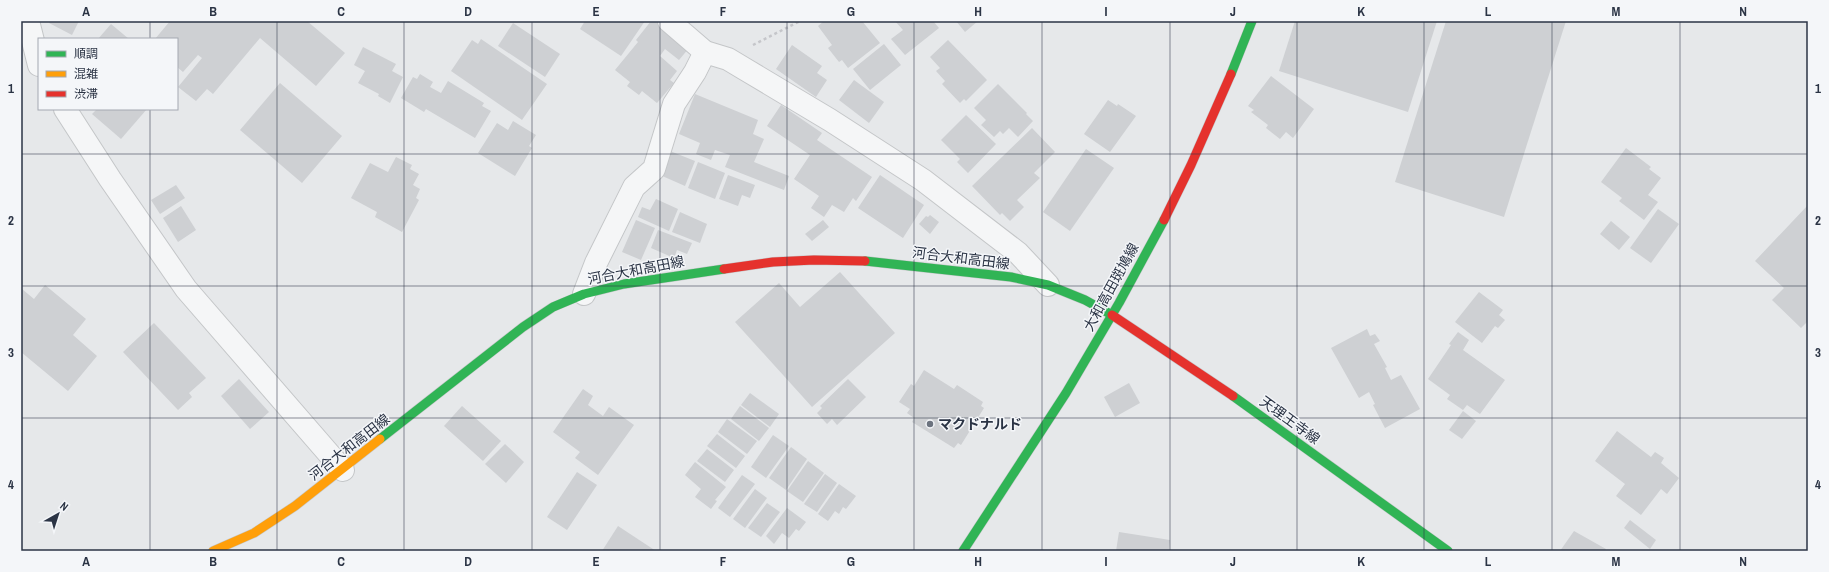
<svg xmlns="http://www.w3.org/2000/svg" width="1829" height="572" font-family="'Archivo Narrow','Noto Sans JP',sans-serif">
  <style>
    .building { fill: #ced0d3 }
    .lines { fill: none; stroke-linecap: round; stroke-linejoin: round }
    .street-casing { stroke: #c4c6c8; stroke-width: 24 }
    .fast-casing { stroke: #c4c6c8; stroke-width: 10 }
    .slow-casing { stroke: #c4c6c8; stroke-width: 10 }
    .jam-casing { stroke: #c4c6c8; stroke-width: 10 }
    .path { stroke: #c5c6ca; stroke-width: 2.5; stroke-dasharray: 3 3; stroke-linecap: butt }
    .street { stroke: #f5f6f7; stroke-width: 22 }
    .fast { stroke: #30b455; stroke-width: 9 }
    .slow { stroke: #ff9f0a; stroke-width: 9 }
    .jam { stroke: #e5322d; stroke-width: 9 }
    .grid { fill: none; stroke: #2b3445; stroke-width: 1; stroke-opacity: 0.55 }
    .poi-dot { fill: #6c737f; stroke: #f4f6f9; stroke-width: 1.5 }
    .labels { text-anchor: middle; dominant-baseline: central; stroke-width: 3; stroke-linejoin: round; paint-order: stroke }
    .street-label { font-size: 14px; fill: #2b3445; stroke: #f4f6f9 }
    .poi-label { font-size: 14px; font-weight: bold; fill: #2b3445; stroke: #f4f6f9; text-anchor: start }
    .neatline { fill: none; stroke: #2b3445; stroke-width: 1.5 }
    .grid-label { font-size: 13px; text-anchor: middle; font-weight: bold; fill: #2b3445 }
  </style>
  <rect width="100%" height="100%" fill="#e6e8ea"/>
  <!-- building -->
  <g class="building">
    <polygon points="50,21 79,21 72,35 49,23"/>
    <polygon points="170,21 307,21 345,53 316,86 260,38 213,94 207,89 196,101 178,87 202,58 198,55 183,72 177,67 177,39 155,39"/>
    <polygon points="585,21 645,21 621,56 580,29"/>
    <polygon points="651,21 655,21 689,48 679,60 665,49 660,56 677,71 670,80 674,83 657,103 642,91 639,95 627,86 630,82 615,70 638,42 636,40"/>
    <polygon points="824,21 862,21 880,43 848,68 842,60 839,62 828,48 832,45 818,26"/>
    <polygon points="895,21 933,21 939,28 905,55 891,39 903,30"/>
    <polygon points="956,21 978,21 965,32"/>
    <polygon points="1295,21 1437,21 1408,112 1279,71"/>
    <polygon points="1446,21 1566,21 1504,217 1395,182"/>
    <polygon points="513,23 560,54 545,77 498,46"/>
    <polygon points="111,24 129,39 98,39"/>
    <polygon points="481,39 547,84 522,120 451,71 472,40 478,44"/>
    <polygon points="948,40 987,80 966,101 964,99 960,103 942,84 945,81 936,71 940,68 930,57"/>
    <polygon points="884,44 901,65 870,90 853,69"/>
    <polygon points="792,45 822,66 817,73 827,80 816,97 776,69"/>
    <polygon points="363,47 396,64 392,71 403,77 390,103 378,96 379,94 358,83 365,71 354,65"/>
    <polygon points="420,74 433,82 430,87 441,93 448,81 484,103 482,106 491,111 475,138 426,109 424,112 401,98 413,77 417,79"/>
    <polygon points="1271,76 1314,109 1293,138 1286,132 1280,139 1266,128 1268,125 1251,112 1254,110 1248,106"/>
    <polygon points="854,80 884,102 869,123 839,100"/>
    <polygon points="280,83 342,136 302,183 240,130"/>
    <polygon points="998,84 1027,113 1026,114 1033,121 1018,137 1009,128 1003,134 1000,131 994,137 981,125 986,120 974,108"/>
    <polygon points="695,94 758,120 753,134 764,139 754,162 789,176 784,190 725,167 730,155 715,150 711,160 696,154 700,143 679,134"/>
    <polygon points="1108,100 1117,106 1118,104 1136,116 1110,152 1084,134"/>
    <polygon points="781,105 822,133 817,140 872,177 856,201 853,198 844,212 832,205 824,217 811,208 819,196 794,179 810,155 767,126"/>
    <polygon points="97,109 147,109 121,139 92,114"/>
    <polygon points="966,115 996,144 968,173 957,162 960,159 941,140"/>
    <polygon points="513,121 536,135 529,146 532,148 515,176 478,153 497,123 508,130"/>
    <polygon points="1032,128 1055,152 1034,173 1040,178 1017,200 1024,207 1010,221 1002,213 1000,215 972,186"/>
    <polygon points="1626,148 1651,167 1649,169 1661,178 1648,195 1658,202 1644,220 1619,201 1622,198 1601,182"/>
    <polygon points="1086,149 1114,168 1070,231 1043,212"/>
    <polygon points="670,151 695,161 685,186 660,175"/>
    <polygon points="396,157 412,165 410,169 419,174 413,185 420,189 416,198 419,200 402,232 375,217 377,212 351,198 370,163 388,172"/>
    <polygon points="698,162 725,173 715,199 688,188"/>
    <polygon points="728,175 755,185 750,198 742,195 738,206 719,199"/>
    <polygon points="880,175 924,205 903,238 858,208"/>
    <polygon points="176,185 185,198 160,214 151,200"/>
    <polygon points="656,199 678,209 669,231 638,217 642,207 650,210"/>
    <polygon points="1808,205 1808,321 1801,328 1772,300 1784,288 1755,261"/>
    <polygon points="181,206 196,230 178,242 163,218"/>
    <polygon points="1658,209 1679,224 1651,263 1630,248"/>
    <polygon points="680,212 707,224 700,243 672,232"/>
    <polygon points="930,215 939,222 930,234 919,224 926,216 928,217"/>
    <polygon points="636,220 655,228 641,260 622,252"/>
    <polygon points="823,220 829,227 812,241 805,234"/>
    <polygon points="1611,221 1630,237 1619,250 1600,234"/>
    <polygon points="658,230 692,243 687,254 677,250 674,258 651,248"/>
    <polygon points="840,272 895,333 812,407 735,322 779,283 800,307"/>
    <polygon points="45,285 86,319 73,335 97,356 68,391 21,352 21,291 22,289 34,299"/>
    <polygon points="1479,292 1503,310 1499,315 1505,320 1498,328 1495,326 1482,343 1455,322"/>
    <polygon points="154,323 206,378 189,393 192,397 178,410 123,352"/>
    <polygon points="1367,329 1370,336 1375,334 1380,341 1374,344 1387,367 1385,368 1391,380 1401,375 1420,409 1385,428 1373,405 1375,404 1369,392 1359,398 1331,348"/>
    <polygon points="1458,332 1469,340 1463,350 1505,380 1480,414 1467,405 1463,410 1447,399 1450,395 1428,379 1451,345 1449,344"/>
    <polygon points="924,370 954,389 957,385 983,402 981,406 984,408 961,445 958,443 954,448 912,422 914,418 907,413 910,409 899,402 911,384 914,386"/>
    <polygon points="239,379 269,412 250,429 221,396"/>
    <polygon points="848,379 866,397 837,425 832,419 827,424 817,413 822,408 820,406"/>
    <polygon points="1129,383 1140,403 1115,417 1104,397"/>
    <polygon points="583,389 593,396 588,405 603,416 609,407 634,425 598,475 575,458 580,452 553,432"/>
    <polygon points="750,393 779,414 770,427 741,405"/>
    <polygon points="462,406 501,441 483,461 444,426"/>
    <polygon points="740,406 769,428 759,441 731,419"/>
    <polygon points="1463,411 1476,421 1462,439 1449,430"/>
    <polygon points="727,419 757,441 747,454 718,432"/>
    <polygon points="1617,431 1651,457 1655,452 1664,458 1661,463 1679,478 1667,494 1661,489 1641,515 1616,496 1625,484 1595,461"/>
    <polygon points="717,434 745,456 736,468 707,446"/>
    <polygon points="773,435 789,446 766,478 751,467"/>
    <polygon points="505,444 524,462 506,483 485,464"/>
    <polygon points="791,447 807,459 786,490 769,478"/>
    <polygon points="707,449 734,470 725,482 697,461"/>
    <polygon points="808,461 824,473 803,502 787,491"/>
    <polygon points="695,462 726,487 715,500 717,501 711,509 695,497 701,489 685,475"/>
    <polygon points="577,472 597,485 567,530 547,517"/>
    <polygon points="825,474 837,483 817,512 804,504"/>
    <polygon points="742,475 755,484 730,517 718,508"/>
    <polygon points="839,484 856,496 846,509 843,507 839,514 835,511 828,521 818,514"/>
    <polygon points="755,489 767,498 745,528 733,519"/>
    <polygon points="767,503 780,512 761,537 748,528"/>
    <polygon points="787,508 806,522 799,531 796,529 789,538 782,533 774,544 766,536"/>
    <polygon points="1630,520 1656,540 1650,549 1624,528"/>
    <polygon points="618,526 656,551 602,551"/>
    <polygon points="1574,531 1606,549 1605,551 1560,551"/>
    <polygon points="1119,532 1170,540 1169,551 1116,551"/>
  </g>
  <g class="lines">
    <!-- street casing -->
    <g class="street-casing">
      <g id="street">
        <polyline points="28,21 39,65"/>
        <polyline points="669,21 705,52 728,59 743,68 830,120 923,180 1018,253 1048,285"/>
        <polyline points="65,109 110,179 186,289 343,470"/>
        <polyline points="584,294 596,263 634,187 654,169 674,104 695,72 705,52"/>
      </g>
    </g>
    <!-- fast casing -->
    <g class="fast-casing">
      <g id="fast">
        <polyline points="1231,74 1252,21"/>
        <polyline points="865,261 1011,277 1048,285 1085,300 1112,315"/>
        <polyline points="1233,396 1448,551"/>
        <polyline points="380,439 523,327 553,307 584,294 624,284 724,269"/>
        <polyline points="963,551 1066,393 1119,303 1164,220"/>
      </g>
    </g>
    <!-- slow casing -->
    <g class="slow-casing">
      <polyline id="slow" points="213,551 254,533 295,506 380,439"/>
    </g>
    <!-- jam casing -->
    <g class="jam-casing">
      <g id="jam">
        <polyline points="1164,220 1191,165 1231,74"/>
        <polyline points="724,269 773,262 814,260 865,261"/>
        <polyline points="1112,315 1233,396"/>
      </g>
    </g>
    <!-- path -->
    <polyline class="path" points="753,45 800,21"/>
    <!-- street -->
    <use href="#street" class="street"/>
    <!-- fast -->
    <use href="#fast" class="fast"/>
    <!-- slow -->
    <use href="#slow" class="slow"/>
    <!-- jam -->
    <use href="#jam" class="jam"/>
  </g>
  <!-- grid -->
  <path class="grid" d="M150,21v18M277,21v530M404,21v530M532,21v530M660,21v530M787,21v530M914,21v530M1042,21v530M1170,21v530M1297,21v530M1424,21v530M1552,21v530M1680,21v530M150,109v442M21,154h1787M21,286h1787M21,418h1787"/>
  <!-- markers -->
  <circle class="poi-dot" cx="930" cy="424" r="4"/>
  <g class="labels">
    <!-- street labels -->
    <g class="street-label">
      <text transform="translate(961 258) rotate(7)">河合大和高田線</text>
      <text transform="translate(636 270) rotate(-11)">河合大和高田線</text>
      <text transform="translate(1111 287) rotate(-61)">大和高田斑鳩線</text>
      <text transform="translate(1290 420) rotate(36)">天理王寺線</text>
      <text transform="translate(349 447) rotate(-38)">河合大和高田線</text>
    </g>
    <!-- poi labels -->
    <g class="poi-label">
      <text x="938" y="424">マクドナルド</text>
    </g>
  </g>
  <!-- border -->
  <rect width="1829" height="572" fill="none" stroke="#f4f6f9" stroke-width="44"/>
  <!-- legend -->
  <rect x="38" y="38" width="140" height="72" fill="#f4f6f9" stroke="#a4a8b1"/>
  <rect x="46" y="51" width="20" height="6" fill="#30b455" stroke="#a4a8b1"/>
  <text x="74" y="58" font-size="12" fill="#2b3445">順調</text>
  <rect x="46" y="71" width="20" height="6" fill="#ff9f0a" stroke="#a4a8b1"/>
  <text x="74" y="78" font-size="12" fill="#2b3445">混雑</text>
  <rect x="46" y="91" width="20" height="6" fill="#e5322d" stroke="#a4a8b1"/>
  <text x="74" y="98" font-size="12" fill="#2b3445">渋滞</text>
  <!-- north arrow -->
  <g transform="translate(58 514) rotate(39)" stroke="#f4f6f9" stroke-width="3" paint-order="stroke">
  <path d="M0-3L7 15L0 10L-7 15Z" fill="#2b3445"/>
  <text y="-6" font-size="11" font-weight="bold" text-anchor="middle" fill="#2b3445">N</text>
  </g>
  <rect x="22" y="22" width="1785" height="528" class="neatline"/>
  <g class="grid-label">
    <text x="86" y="16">A</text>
    <text x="213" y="16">B</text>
    <text x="341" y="16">C</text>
    <text x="468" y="16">D</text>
    <text x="596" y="16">E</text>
    <text x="723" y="16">F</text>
    <text x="851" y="16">G</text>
    <text x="978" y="16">H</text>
    <text x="1106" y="16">I</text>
    <text x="1233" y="16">J</text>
    <text x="1361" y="16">K</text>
    <text x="1488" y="16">L</text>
    <text x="1616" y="16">M</text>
    <text x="1743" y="16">N</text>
    <text x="11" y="93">1</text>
    <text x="1818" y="93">1</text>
    <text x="11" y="225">2</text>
    <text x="1818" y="225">2</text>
    <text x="11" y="357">3</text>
    <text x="1818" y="357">3</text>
    <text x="11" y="489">4</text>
    <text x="1818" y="489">4</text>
    <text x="86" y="566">A</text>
    <text x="213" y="566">B</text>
    <text x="341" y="566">C</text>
    <text x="468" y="566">D</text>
    <text x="596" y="566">E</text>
    <text x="723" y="566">F</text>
    <text x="851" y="566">G</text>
    <text x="978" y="566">H</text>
    <text x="1106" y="566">I</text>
    <text x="1233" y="566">J</text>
    <text x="1361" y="566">K</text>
    <text x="1488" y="566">L</text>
    <text x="1616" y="566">M</text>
    <text x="1743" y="566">N</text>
  </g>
</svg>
